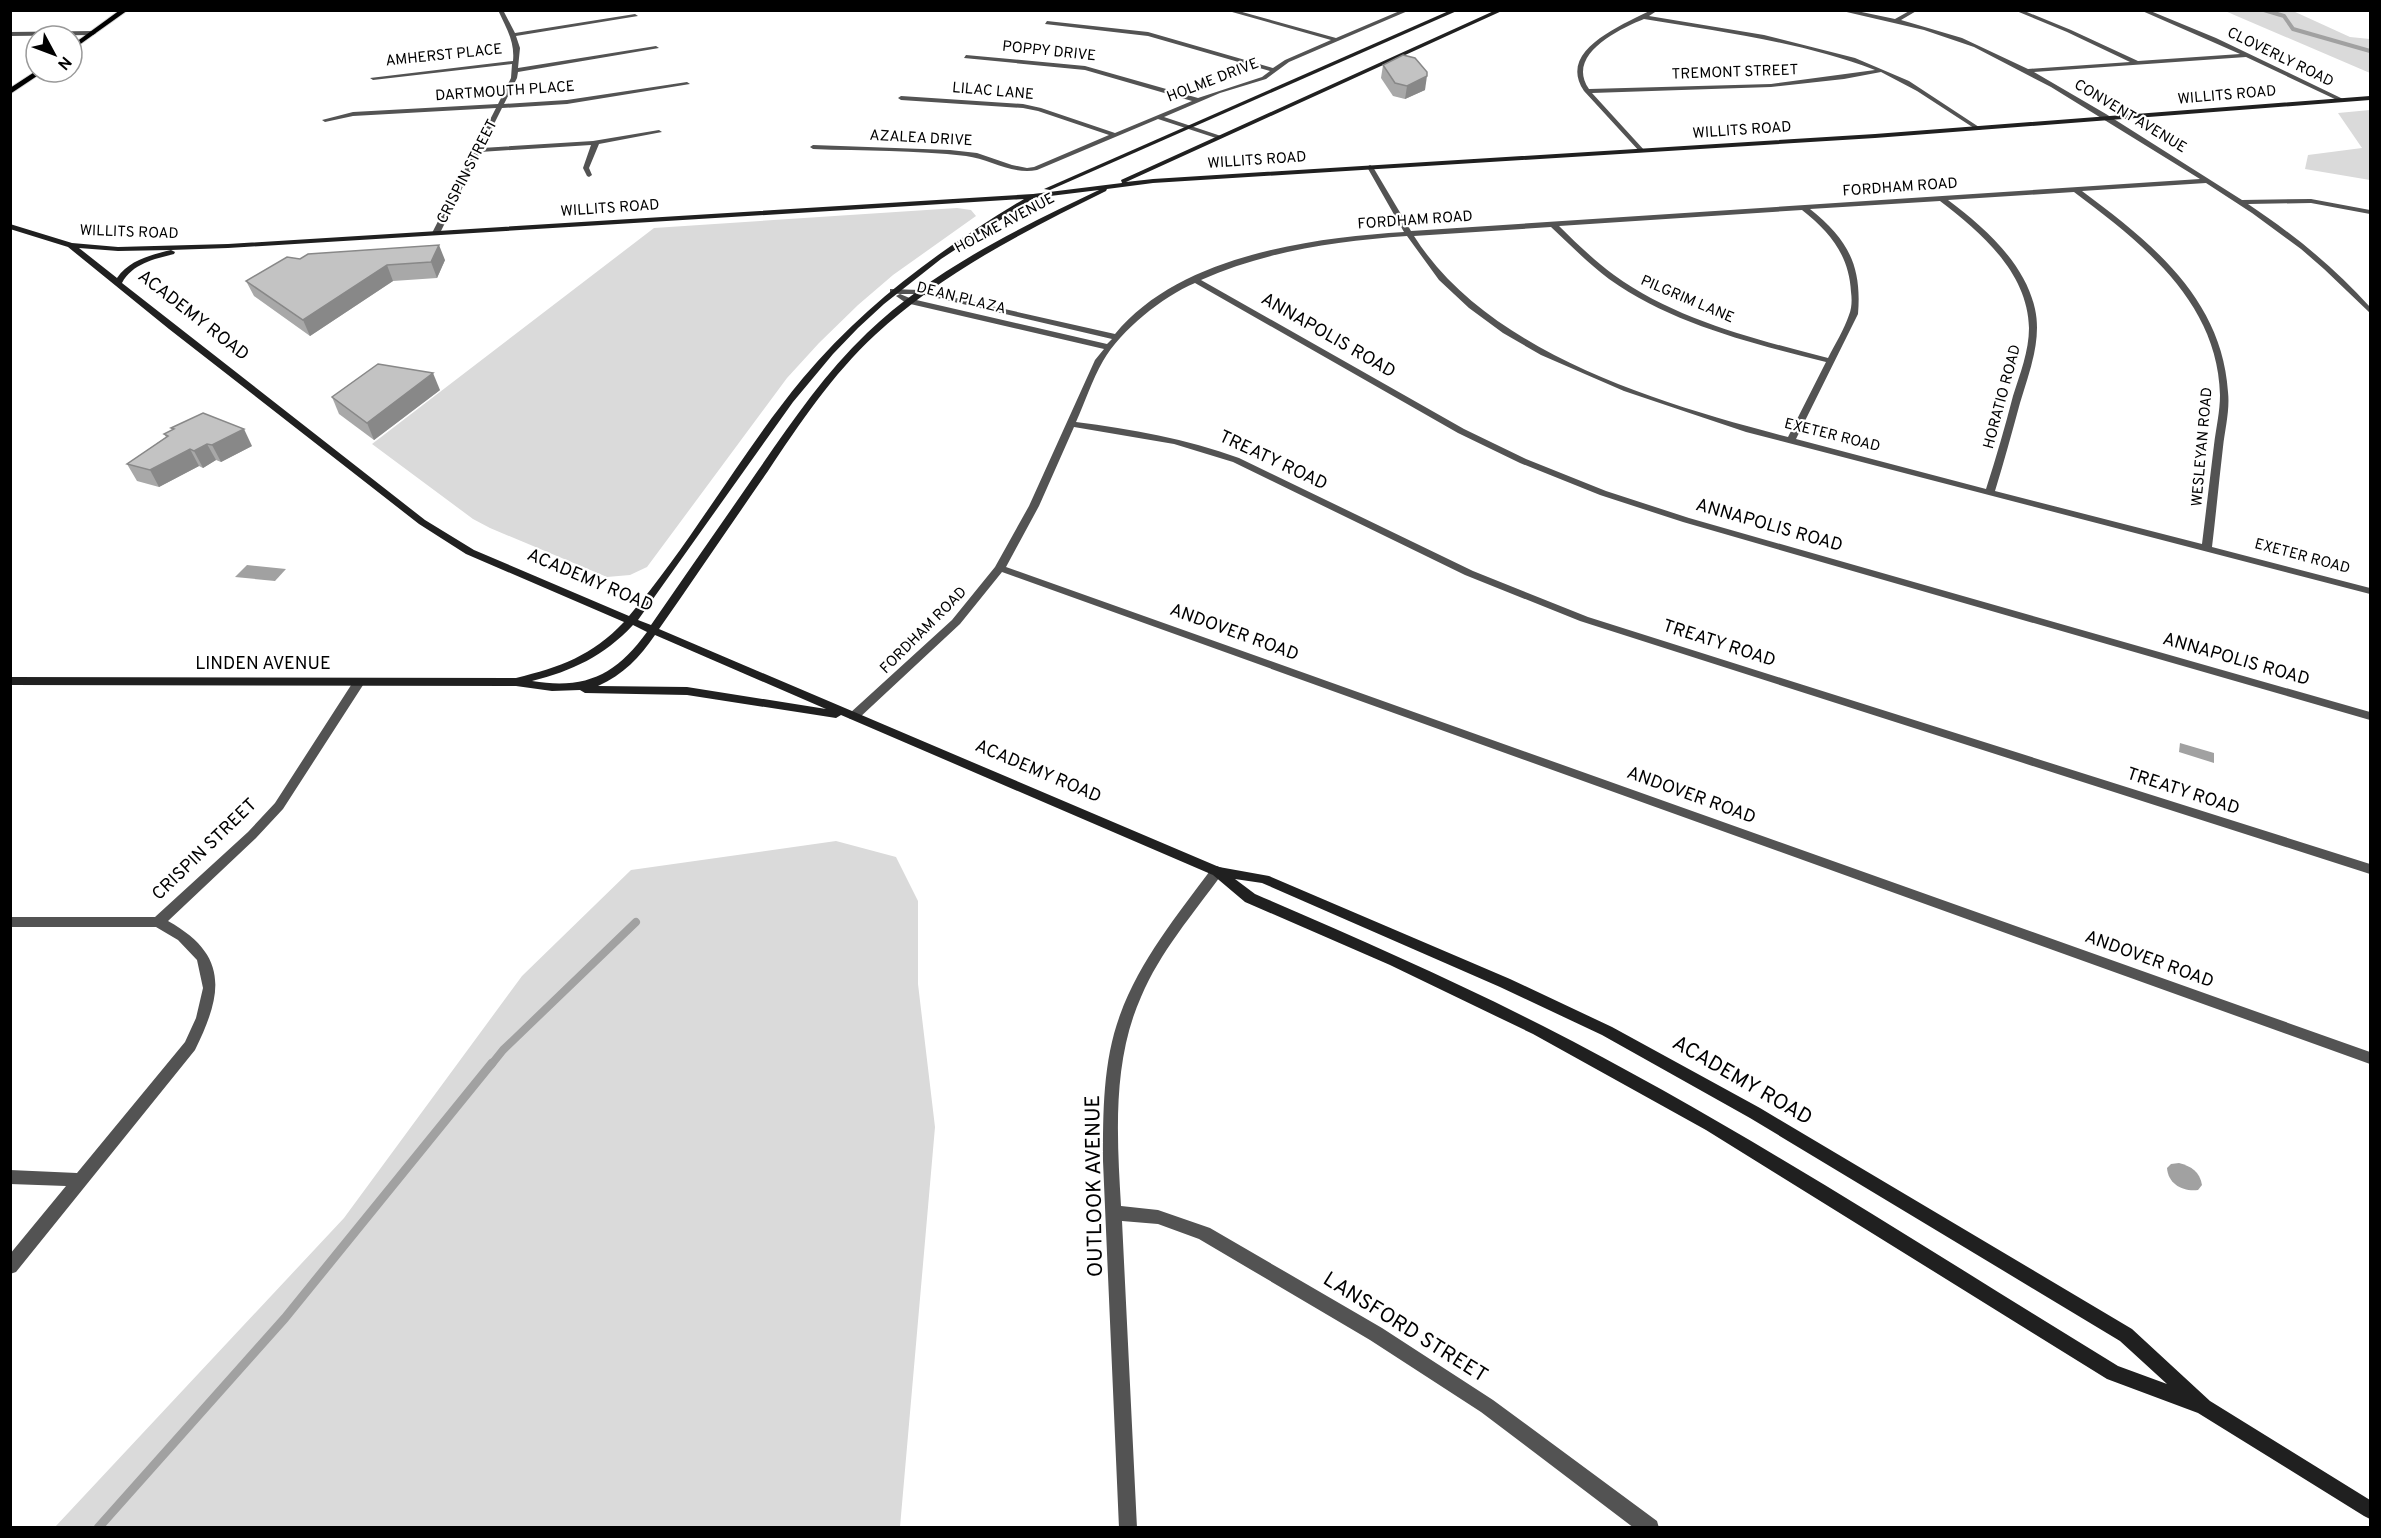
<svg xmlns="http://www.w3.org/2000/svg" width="2381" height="1538" font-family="Overpass,sans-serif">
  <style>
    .green { fill: #dadada }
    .water { fill: #a1a1a1 }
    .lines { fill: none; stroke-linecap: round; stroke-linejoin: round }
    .stream-far2 { stroke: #a1a1a1; stroke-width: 4 }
    .stream-far1 { stroke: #a1a1a1; stroke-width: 8 }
    .stream { stroke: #a1a1a1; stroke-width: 9 }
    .primary-casing { stroke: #dbdbdb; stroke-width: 2 }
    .street { fill: #535353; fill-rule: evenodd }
    .secondary { fill: #202020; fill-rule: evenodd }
    .primary { fill: #000; fill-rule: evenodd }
    .wall { fill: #a8a8a8 }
    .shaded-wall { fill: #888 }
    .building { fill: #c3c3c3; stroke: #888; stroke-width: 1.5 }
    .labels { text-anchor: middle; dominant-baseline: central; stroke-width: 4.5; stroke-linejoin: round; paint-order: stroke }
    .far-street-label { font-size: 15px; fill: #000; stroke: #fff }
    .street-label { font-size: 18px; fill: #000; stroke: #fff }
    .near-street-label { font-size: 21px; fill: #000; stroke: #fff }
  </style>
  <rect width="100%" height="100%" fill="#fff"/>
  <!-- green -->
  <g class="green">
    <polygon points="2225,11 2293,11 2350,37 2370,39 2370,73"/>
    <polygon points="2370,110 2370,180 2305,169 2308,155 2362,148 2338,113"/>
    <polygon points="957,208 971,210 976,216 893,275 858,305 819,343 787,378 647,567 630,575 607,577 490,528 473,519 372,444 654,228"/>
    <polygon points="836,841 896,857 918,901 918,984 935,1127 900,1527 55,1527 344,1218 522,976 631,870"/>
  </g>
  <!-- water -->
  <g class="water">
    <polygon points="247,565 286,569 275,581 235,577"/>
    <polygon points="2180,743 2214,753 2214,763 2179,752"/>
    <path d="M2179,1163c12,3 21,9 23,22l-4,5c-15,2 -30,-6 -31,-22l4,-4z"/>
  </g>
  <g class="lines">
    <!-- stream-far2 -->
    <polyline class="stream-far2" points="2264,10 2284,16 2293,29 2370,51"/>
    <!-- stream-far1 -->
    <polyline class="stream-far1" points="491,1065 503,1050 636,922"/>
    <!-- stream -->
    <polyline class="stream" points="98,1528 285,1318 492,1063"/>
    <!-- primary casing -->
    <g class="primary-casing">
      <g id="primary">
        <polygon points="120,10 128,10 72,50 72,45"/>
        <polygon points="36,71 43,72 10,94 10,88"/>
      </g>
    </g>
    <!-- street -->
    <g class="street">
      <path d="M498,10h5l12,23 120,-19 3,2 -122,20 4,12 -2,20 138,-22 3,2 -141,24 -1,6 -13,26 63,-4 120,-18 3,2 -123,20 -65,4 -20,40 111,-7 66,-11 3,2 -63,12 -10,24 3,7 -3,2 -2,-1 -4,-8 8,-23 -111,7 -40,81 -7,2 -1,-2 64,-125 -143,8 -28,6 -3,-2 31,-8 145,-8 13,-26 1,-14 -139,16 -3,-2 143,-17c2,-20 -7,-33 -15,-51z"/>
      <path d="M1225,10h10l101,28 66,-28h8l-121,52 -23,17 -46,14 -56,24 57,19 1,1 -3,2 -61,-20 -121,51c-25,5 -47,-11 -71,-14 -51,-6 -102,-5 -153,-7l-3,-2 3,-2 137,5 27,3 35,12 15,3 7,-1 75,-32 -71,-24 -15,-3 -122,-8 -3,-2 3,-2 122,8 18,4 74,25 77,-32 -107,-31 -121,-12 2,-3 119,11 113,32 64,-21 8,-6 -122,-35 -103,-12 2,-3 101,11 125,36 12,-8 46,-20z"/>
      <path d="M1651,10h7l-9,6 115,19 91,23 54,23 73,48 -5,1 -60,-39 -36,-19 -37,7 -73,8 -179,6 53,58 -5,1 -56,-61c-28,-41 39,-66 67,-81zM1644,19c78,13 157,23 231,51l-104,14 -182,5c-24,-34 30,-60 55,-70z"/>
      <path d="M1838,10h14l43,9 16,-9h7l-17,10 61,18 66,31 102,-7 -63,-30 -53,-22h8l49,20 67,31 102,-7 -100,-44h8l68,28 127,61v2h-4l-93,-44 -212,15 72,42 136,86 69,-1 59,11v4l-59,-11 -63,1c45,30 86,63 122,103v6l-46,-44 -23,-20 -49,-36 -46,-30 -124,8c70,52 140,108 146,201 2,18 -3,37 -5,55 -4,33 -7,67 -11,100l158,41v6l-624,-162 -122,-41 -83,-36 -38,-22 -34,-25 -30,-28 -32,-44c-70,5 -141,15 -206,44l263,149 62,30 80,32 83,27 681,194v8l-687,-198 -83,-27 -80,-32 -62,-30 -263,-150c-33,14 -74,47 -92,78 -11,19 -18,41 -27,61 56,7 110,17 163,36l234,113 115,46 782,247v10l-790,-253 -115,-46 -232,-113 -59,-18 -100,-17 -35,79 -33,61 1364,485v12l-1368,-492 -42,52 -102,95h-8l-2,-3 2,-3 102,-93 43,-53 34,-61 66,-146 9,-11 -198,-46 -10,-7 4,-2 -10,-1v-4l30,1 195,44c64,-78 194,-96 289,-102l-37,-65 3,-2 3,2 38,64 789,-52 -149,-92 -77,-40 -50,-17zM2074,192c68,51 144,110 146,203 0,17 -4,33 -6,50 -4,33 -8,66 -12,99l-207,-53c9,-29 17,-59 25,-88 9,-30 22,-63 15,-94 -10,-46 -51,-82 -87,-109zM1940,201c41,31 88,72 89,127 0,23 -9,46 -16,68 -8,31 -17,62 -27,93l-190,-50 62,-125c4,-48 -10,-75 -48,-105zM1802,210c28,22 47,45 49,82 1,7 1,16 -2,23 -5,15 -14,29 -21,43 -73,-19 -152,-38 -214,-83 -20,-15 -37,-31 -55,-49zM1551,227c19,18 37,36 58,52 63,45 142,64 217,83l-38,75c-128,-33 -300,-84 -374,-201zM900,294h20l192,45 -5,5 -195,-45z"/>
      <polygon points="10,32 93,31 96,33 93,35 10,36"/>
      <path d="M359,678l6,4 -82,127 -27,29 -88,83c61,34 55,72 27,129l-179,222 -6,2v-20l56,-68 -56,-2v-14l67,3 108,-131 11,-24 7,-30 -6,-28 -19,-20 -22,-13h-146v-10h145l93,-85 27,-29 80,-124z"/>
      <path d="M1217,866l5,2 1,3 -1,3c-29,40 -62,78 -81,123 -29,65 -24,140 -20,209l37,4 52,18 172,100 111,72 164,121 2,7h-25l-153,-116 -111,-72 -171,-101 -41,-15 -36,-3 15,307h-18l-16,-367c0,-49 0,-100 17,-146 20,-55 58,-101 92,-147z"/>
    </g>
    <!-- secondary -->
    <g class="secondary">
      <polygon points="1451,10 1459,10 1050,190 1044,189"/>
      <path d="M1496,10h8l-378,172 27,-3 722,-45 495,-38v4l-495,38 -722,45 -46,6 -1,2c-81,40 -164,82 -231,144 -43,40 -75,88 -107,136 -36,52 -72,105 -109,158l560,238 50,9 241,103 102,48 148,81 372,221 78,72 160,99v19l-6,-3 -166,-103 -91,-34 -401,-249 -173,-96 -143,-69 -145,-63 -32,-27 -372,-160 -5,3 -149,-23 -102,-2 -5,-3 -28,1 -36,-5 -506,-1v-8l506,1c44,-11 76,-22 108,-56l-158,-68 -47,-30 -250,-195 -101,-82 -58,-18v-5l62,19 46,4 110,-3 805,-50 89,-11 -1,-3zM1099,190c-82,39 -166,80 -232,143 -43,41 -76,90 -110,139 -35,51 -71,102 -106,153l-13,-5 155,-218 40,-48 25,-26 26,-24 57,-45 93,-61zM1024,199c-82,49 -159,105 -221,179 -63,76 -110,163 -174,238l-155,-66 -49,-30 -303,-237c10,-19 32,-24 52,-29l1,-2 -4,-2 57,-2zM79,248l39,3 53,-1c-20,5 -42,10 -54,28zM633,625l14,7c-31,43 -62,58 -115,49 40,-10 72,-25 101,-56zM655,635l171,74 -139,-22 -89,-1c25,-11 42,-29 57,-51zM1235,879l27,4 238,104 102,48 148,83 370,223 47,43 -49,-18c-190,-116 -377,-239 -575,-340 -94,-48 -191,-90 -288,-132z"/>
    </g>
    <!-- primary -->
    <use href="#primary" class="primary"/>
  </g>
  <!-- wall -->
  <g class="wall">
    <polygon points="1383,65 1425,90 1405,99 1393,96 1381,78"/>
    <polygon points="300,259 445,260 437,278 393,281 310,336 254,296 246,281"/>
    <polygon points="440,390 374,440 339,414 332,397"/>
    <polygon points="171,428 252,446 221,462 216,460 203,468 199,466 159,487 137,481 127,464 166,437 164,434 172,430"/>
  </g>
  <!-- shaded-wall -->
  <g class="shaded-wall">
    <polygon points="1427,76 1425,90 1405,99 1407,86"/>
    <polygon points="439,245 445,260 437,278 431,262"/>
    <polygon points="387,265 393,281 310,336 303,320"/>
    <polygon points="433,373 440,390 374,440 367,423"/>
    <polygon points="244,429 252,446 221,462 212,445"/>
    <polygon points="207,444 216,460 203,468 194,451"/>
    <polygon points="190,449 199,466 159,487 150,470"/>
  </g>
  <!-- building -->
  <g class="building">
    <polygon points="1403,55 1415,58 1427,72 1427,76 1407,86 1395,83 1383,65"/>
    <polygon points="439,245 431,262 387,265 303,320 246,281 287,257 300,259 308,254"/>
    <polygon points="378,364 433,373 367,423 332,397"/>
    <polygon points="203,413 244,429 212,445 207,444 194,451 190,449 150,470 127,464 168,436 164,434 174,429 171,428"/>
  </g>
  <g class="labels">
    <!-- far-street labels -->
    <g class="far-street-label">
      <text transform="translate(1049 52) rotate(6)">POPPY DRIVE</text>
      <text transform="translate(444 56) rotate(-6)">AMHERST PLACE</text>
      <text transform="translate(2280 58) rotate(26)">CLOVERLY ROAD</text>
      <text transform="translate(1735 73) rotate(-2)">TREMONT STREET</text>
      <text transform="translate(1213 81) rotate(-21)">HOLME DRIVE</text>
      <text transform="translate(505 92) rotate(-4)">DARTMOUTH PLACE</text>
      <text transform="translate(993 92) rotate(5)">LILAC LANE</text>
      <text transform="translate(2227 96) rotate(-5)">WILLITS ROAD</text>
      <text transform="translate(2130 117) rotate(31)">CONVENT AVENUE</text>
      <text transform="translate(1742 131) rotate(-4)">WILLITS ROAD</text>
      <text transform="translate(921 139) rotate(3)">AZALEA DRIVE</text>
      <text transform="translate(1257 161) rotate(-4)">WILLITS ROAD</text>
      <text transform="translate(468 172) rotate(-63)">CRISPIN STREET</text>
      <text transform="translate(1900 188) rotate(-4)">FORDHAM ROAD</text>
      <text transform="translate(610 209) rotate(-4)">WILLITS ROAD</text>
      <text transform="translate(1415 221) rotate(-4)">FORDHAM ROAD</text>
      <text transform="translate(1005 224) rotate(-28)">HOLME AVENUE</text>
      <text transform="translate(129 233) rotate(2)">WILLITS ROAD</text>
      <text transform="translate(961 299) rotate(14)">DEAN PLAZA</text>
      <text transform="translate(1687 300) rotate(23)">PILGRIM LANE</text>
      <text transform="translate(2003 397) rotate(-75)">HORATIO ROAD</text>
      <text transform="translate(1832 436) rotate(14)">EXETER ROAD</text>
      <text transform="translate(2203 447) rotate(-85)">WESLEYAN ROAD</text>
      <text transform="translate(2302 557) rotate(15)">EXETER ROAD</text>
      <text transform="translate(924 631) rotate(-45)">FORDHAM ROAD</text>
    </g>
    <!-- street labels -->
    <g class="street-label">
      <text transform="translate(193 316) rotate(38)">ACADEMY ROAD</text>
      <text transform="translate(1328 336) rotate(30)">ANNAPOLIS ROAD</text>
      <text transform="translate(1273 461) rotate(25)">TREATY ROAD</text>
      <text transform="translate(1769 526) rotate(16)">ANNAPOLIS ROAD</text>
      <text transform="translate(590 581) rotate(23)">ACADEMY ROAD</text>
      <text transform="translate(1234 633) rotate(20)">ANDOVER ROAD</text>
      <text transform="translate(1719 644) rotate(18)">TREATY ROAD</text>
      <text transform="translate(2236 660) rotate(16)">ANNAPOLIS ROAD</text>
      <text x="263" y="664">LINDEN AVENUE</text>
      <text transform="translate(1038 772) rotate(23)">ACADEMY ROAD</text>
      <text transform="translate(2183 792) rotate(18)">TREATY ROAD</text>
      <text transform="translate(1691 796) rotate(20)">ANDOVER ROAD</text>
      <text transform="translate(205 850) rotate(-44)">CRISPIN STREET</text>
      <text transform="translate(2149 960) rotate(20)">ANDOVER ROAD</text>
    </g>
    <!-- near-street labels -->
    <g class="near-street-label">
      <text transform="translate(1742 1081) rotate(30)">ACADEMY ROAD</text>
      <text transform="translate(1095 1186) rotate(-91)">OUTLOOK AVENUE</text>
      <text transform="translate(1405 1328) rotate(32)">LANSFORD STREET</text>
    </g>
  </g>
  <!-- border -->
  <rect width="2381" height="1538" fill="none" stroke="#000000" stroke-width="24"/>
  <!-- north arrow -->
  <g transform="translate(54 54) rotate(131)"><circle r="28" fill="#ffffff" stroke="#999999" stroke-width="1.5"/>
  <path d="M0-4.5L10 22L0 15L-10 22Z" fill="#000000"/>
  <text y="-9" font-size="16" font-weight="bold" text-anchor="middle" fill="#000000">N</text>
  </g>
</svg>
